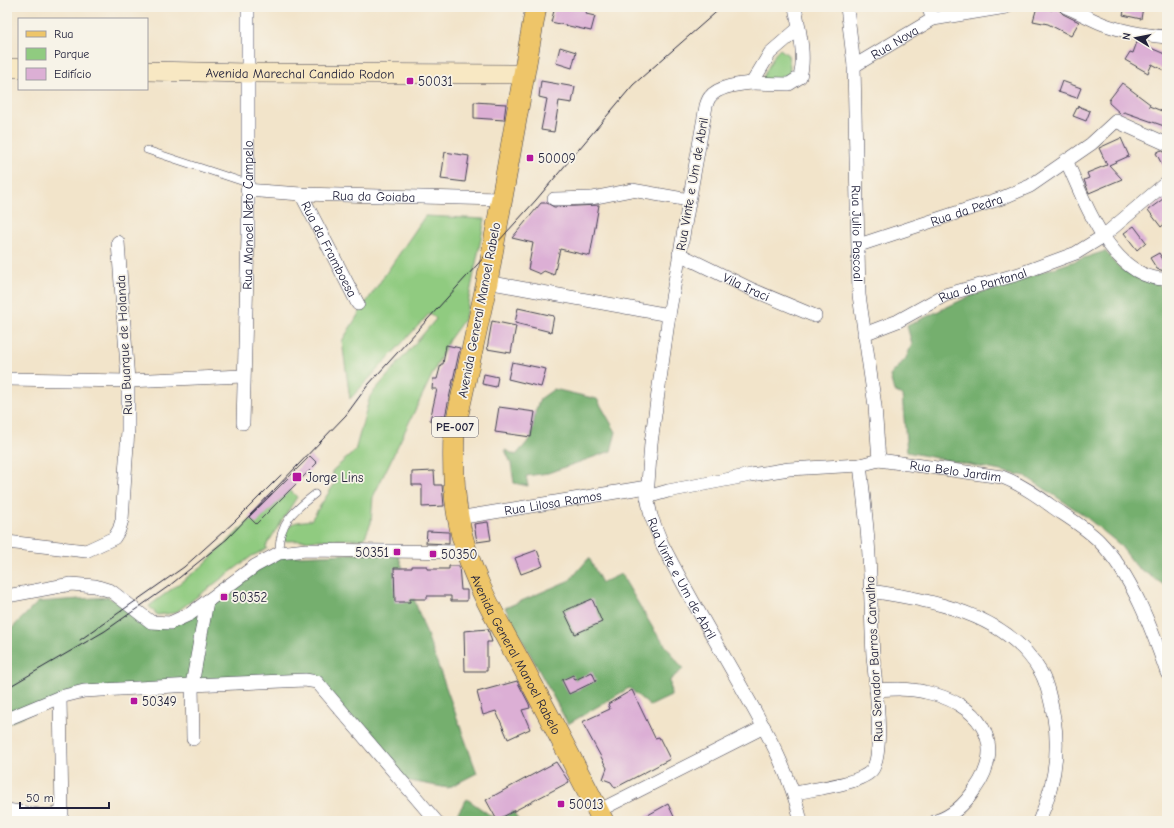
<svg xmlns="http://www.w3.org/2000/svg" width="1174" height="828" font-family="'Comic Neue',sans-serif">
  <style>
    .green { fill: #90cb80; stroke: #59765e }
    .forest { fill: #74af6e; stroke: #4b6854 }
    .building { fill: #dcafd5 }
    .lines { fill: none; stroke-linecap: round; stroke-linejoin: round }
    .lane-casing { stroke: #413f50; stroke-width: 8 }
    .street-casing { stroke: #413f50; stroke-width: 14 }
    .secondary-casing { stroke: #413f50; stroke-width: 20 }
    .primary-casing { stroke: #413f50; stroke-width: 22 }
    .lane { stroke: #fff; stroke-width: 7 }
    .street { stroke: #fff; stroke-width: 13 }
    .secondary { stroke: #f8e8c3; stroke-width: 19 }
    .primary { stroke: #eec569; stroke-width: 21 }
    .tram { stroke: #22223b; stroke-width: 1 }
    .poi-dot { fill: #b5179e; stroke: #f7f3e8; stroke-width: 1.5 }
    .labels { text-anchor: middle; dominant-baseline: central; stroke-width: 3.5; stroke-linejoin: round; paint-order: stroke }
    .shield { fill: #f7f3e8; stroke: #62616f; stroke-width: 1 }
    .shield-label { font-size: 12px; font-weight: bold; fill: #22223b }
    .street-label { font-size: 13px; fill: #22223b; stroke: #f7f3e8 }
    .poi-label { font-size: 13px; fill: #22223b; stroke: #f7f3e8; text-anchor: start }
  </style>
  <rect width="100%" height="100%" fill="#f7f3e8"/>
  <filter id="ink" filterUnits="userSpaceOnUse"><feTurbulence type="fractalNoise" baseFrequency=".025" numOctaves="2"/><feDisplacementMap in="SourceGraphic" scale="8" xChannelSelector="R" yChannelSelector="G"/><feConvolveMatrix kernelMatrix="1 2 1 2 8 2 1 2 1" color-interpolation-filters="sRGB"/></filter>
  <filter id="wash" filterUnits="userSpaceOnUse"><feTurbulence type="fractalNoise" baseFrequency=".012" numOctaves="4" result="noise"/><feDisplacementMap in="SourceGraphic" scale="16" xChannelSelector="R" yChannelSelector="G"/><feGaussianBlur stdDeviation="0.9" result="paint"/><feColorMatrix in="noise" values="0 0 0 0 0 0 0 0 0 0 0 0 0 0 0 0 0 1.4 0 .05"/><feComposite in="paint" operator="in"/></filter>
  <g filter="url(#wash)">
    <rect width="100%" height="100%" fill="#f2e4ca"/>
    <!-- green -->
    <g class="green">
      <polygon points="780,49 788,55 790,66 789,81 761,81 775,54"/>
      <path d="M425,216l60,3 -20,99 -16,22 -76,157 -2,26 -7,16 -81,2c7,-21 9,-18 28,-21l24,-37 -3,-12 23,-20 15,-55 66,-77 -6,-6 -80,86 -8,-58 19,-31z"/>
      <polygon points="290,490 297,497 266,546 267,549 252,556 175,613 157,615 149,606 201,567 251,519 256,523"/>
    </g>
    <!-- forest -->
    <g class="forest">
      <polygon points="1105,251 1121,269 1158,283 1167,295 1167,587 1137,567 1119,544 1081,513 1025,476 907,452 902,395 894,391 890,376 906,358 912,344 907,326 970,296"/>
      <polygon points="554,389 597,399 616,432 611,451 548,473 526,476 528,486 514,483 511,463 505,450 516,455 531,438 535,412 540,399"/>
      <polygon points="397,552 477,773 448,788 399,779 317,682 70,694 7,724 7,633 38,602 108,597 151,622 190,614 271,557"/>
      <polygon points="589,558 602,583 621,574 654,630 683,669 670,680 671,696 650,706 629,688 568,724 505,608 570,580"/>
      <polygon points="467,799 497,820 513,811 519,821 452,821"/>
    </g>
    <g id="blocks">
      <!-- building -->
      <g class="building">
        <polygon points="555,7 587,7 586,14 595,16 591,31 551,22"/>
        <polygon points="1037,7 1052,10 1054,7 1058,9 1063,14 1079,22 1071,36 1048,24 1033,21"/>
        <polygon points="1125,7 1143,7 1141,19 1123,15"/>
        <polygon points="1137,42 1167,55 1167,72 1152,64 1148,73 1125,60 1130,52 1133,53"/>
        <polygon points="560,47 576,52 572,68 556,63"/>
        <polygon points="541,81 575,87 572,103 559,101 554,132 541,130 547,99 539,97"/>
        <polygon points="1062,81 1081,88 1077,98 1058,92"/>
        <polygon points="1122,83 1150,104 1149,106 1167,113 1167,127 1124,112 1121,114 1109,103 1109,100"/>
        <polygon points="474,102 506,104 504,120 474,118"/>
        <polygon points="1078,106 1090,111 1086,121 1073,116"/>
        <polygon points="1121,138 1129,156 1109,165 1122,179 1089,193 1084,180 1089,178 1087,173 1107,165 1099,148"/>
        <polygon points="1161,150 1167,154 1167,174 1156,153"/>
        <polygon points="445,152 469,156 465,182 441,179"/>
        <polygon points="1167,196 1167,222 1161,227 1148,210"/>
        <polygon points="541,203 547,203 554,207 599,205 590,256 560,249 554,275 544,271 540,274 528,269 533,243 512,238"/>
        <polygon points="1134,226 1146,242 1137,250 1124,233"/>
        <polygon points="1159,253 1167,266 1165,271 1157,269 1150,258"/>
        <polygon points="518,308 554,316 551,332 515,323"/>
        <polygon points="492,321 516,326 511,353 487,349"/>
        <polygon points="446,345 460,348 445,417 441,416 440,423 430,420 437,389 432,389 433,379 437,379 441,364 443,364"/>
        <polygon points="512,362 546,369 541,387 508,379"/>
        <polygon points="484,374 498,377 496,387 482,384"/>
        <polygon points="499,407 535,412 531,437 495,432"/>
        <polygon points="310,456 317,463 256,524 249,517"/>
        <polygon points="434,471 435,485 442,485 444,506 422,507 422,485 412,485 412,472"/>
        <polygon points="488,522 491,540 477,542 474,524"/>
        <polygon points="427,531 449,532 449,544 426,543"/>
        <polygon points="537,550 543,566 521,574 515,558"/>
        <polygon points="412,566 427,566 427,569 449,569 449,566 459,566 461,590 467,590 467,601 451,601 451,596 427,596 427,599 410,599 410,602 395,602 394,568 412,568"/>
        <polygon points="592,599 602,622 575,634 564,611"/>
        <polygon points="488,629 492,642 487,642 487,671 465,671 464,631"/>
        <polygon points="592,672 596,681 569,694 562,680 573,675 575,680"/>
        <polygon points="517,681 529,704 530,708 522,710 530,729 508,739 496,711 483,715 477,692"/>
        <polygon points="632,690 655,738 659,737 670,759 615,788 611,782 603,779 607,768 582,722 610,709 608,704"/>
        <polygon points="556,762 569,782 497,820 486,800"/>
        <polygon points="668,804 676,821 637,821"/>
      </g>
    </g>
  </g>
  <g filter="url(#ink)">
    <use href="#blocks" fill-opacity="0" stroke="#413f50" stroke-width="1"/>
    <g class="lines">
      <!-- lane casing -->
      <g class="lane-casing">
        <g id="lane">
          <polyline points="147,150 247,183"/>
          <path d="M279,553c-1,-29 15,-43 36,-59"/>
        </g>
      </g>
      <!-- street casing -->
      <g class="street-casing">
        <g id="street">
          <path d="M795,7c4,21 11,49 5,70l-11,7 -37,-1 18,-30 29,-25"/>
          <path id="s1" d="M847,7l7,59 5,229 16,111 4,54"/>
          <polyline points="928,7 933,19"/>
          <path d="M1066,7c13,5 24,12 37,17 21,8 42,11 64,13"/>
          <path id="s2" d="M854,66l79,-47 73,-12"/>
          <path id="s3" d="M752,83c-12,1 -34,3 -42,14 -2,2 -3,6 -4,9l-37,209 -18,128 -4,54 4,19 11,28c25,49 53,96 80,144 24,43 48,84 59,133"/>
          <path d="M1066,160c19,41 45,120 101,119"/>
          <path id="s4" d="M247,190l54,4 200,5"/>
          <path id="s5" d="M301,194l57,110"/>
          <polyline points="554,199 592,198 632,190 689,200"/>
          <path id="s6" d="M859,245l143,-47 28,-12 61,-42 25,-23 51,23"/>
          <path id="s7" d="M679,254l74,36 62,26"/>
          <polyline points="487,282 669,315"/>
          <path id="s8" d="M864,334l34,-13 47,-26 74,-21 57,-21 26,-16 65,-55"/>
          <polyline points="7,379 128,381 243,376"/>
          <path id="s9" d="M243,423l5,-188v-228"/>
          <path id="s10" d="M647,497l21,-6 83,-16 38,-6 71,-4 19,-5 123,17c19,7 36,19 52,31 15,10 32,20 45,33 33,34 53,88 68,132"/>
          <path id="s11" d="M458,518l189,-31"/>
          <polyline points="7,542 86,551 114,538 119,530 122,520 128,430 128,381 118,242"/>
          <path d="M870,591c60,9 137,22 170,80 8,13 11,32 14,47 6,36 0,69 -15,103"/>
          <polyline points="7,596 71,584 95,586 111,591 151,622 170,623 190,614 255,566 279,553 306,550 467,552"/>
          <polyline points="207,601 192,685 305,680 317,682 436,821"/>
          <path d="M876,690c17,-1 33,-2 49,2 51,10 84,49 50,97 -10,15 -22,27 -39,32"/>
          <polyline points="7,719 60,697 84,691 192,685 193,739"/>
          <path d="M795,793c18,-4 66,-9 77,-23 13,-17 3,-91 1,-114 -2,-38 -2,-77 -5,-115 -2,-26 -5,-51 -8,-76"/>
          <polyline points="7,810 46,816 62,813 60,697"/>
          <polyline points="598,811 764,727"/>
        </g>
      </g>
      <!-- secondary casing -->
      <g class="secondary-casing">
        <g id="secondary">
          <polyline points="7,68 19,68"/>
          <path id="s12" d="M147,71l102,2 275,1"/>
        </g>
      </g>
      <!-- primary casing -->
      <g class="primary-casing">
        <g id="primary">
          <path id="s13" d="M536,7l-49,275 -33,150c-1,28 -1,57 4,85 9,56 41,107 68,156 26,49 52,98 77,148"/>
        </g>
      </g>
      <!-- lane -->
      <use href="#lane" class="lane"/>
      <!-- street -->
      <use href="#street" class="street"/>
      <!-- secondary -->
      <use href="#secondary" class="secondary"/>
      <!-- primary -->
      <use href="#primary" class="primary"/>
      <!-- tram -->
      <g class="tram">
        <polyline points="80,640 184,567 233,523 281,475"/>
        <polyline points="7,688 105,631 169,586 227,539 346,415 368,385 536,200 633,85 722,7"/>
      </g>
    </g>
  </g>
  <!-- markers -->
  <g class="poi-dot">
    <rect x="406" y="77" width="8" height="8" rx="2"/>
    <rect x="526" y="154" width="8" height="8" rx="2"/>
    <rect x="292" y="472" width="10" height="10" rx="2"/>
    <rect x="393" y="548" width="8" height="8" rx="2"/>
    <rect x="429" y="550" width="8" height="8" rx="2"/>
    <rect x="220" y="593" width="8" height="8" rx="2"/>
    <rect x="130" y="697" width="8" height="8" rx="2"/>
    <rect x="557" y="800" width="8" height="8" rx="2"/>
  </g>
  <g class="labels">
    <!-- shield labels -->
    <rect class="shield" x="432" y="417" width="46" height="20" rx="3"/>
    <g class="shield-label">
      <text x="455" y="427">PE-007</text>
    </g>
    <!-- street labels -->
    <g class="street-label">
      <text stroke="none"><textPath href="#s2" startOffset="47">Rua Nova</textPath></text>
      <text stroke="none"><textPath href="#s12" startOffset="153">Avenida Marechal Candido Rodon</textPath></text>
      <text transform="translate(692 184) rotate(-80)">Rua Vinte e Um de Abril</text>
      <text stroke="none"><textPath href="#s4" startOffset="127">Rua da Goiaba</textPath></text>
      <text stroke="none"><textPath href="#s6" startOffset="113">Rua da Pedra</textPath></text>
      <text stroke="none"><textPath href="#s9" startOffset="208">Rua Manoel Neto Campelo</textPath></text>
      <text stroke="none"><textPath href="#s1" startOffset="227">Rua Julio Pascoal</textPath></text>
      <text stroke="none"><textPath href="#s5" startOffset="62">Rua da Framboesa</textPath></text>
      <text stroke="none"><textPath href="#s8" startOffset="129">Rua do Pantanal</textPath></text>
      <text stroke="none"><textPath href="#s7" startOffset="75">Vila Iraci</textPath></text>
      <text transform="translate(479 310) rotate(-79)">Avenida General Manoel Rabelo</text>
      <text transform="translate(124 345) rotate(-93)">Rua Buarque de Holanda</text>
      <text stroke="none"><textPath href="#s10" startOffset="313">Rua Belo Jardim</textPath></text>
      <text stroke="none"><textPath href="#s11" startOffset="96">Rua Lilosa Ramos</textPath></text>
      <text stroke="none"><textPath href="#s3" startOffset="540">Rua Vinte e Um de Abril</textPath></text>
      <text stroke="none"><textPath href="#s13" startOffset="668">Avenida General Manoel Rabelo</textPath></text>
      <text transform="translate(874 659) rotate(-93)">Rua Senador Barros Carvalho</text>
    </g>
    <!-- poi labels -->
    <g class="poi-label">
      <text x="418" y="81">50031</text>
      <text x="538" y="158">50009</text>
      <text x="306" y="477">Jorge Lins</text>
      <text x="389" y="552" text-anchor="end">50351</text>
      <text x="441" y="554">50350</text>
      <text x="232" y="597">50352</text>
      <text x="142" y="701">50349</text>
      <text x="569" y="804">50013</text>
    </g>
  </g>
  <!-- margin -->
  <rect width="1174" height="828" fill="none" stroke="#f7f3e8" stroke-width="24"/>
  <!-- legend -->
  <rect x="18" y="18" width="130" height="72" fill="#f7f3e8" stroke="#a29fa3"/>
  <rect x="26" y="31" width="20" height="6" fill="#eec569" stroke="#a29fa3"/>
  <text x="54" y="38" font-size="12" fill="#22223b">Rua</text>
  <rect x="26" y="48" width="20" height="12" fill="#90cb80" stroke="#a29fa3"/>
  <text x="54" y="58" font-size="12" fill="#22223b">Parque</text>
  <rect x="26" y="68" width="20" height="12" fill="#dcafd5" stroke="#a29fa3"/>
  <text x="54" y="78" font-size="12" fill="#22223b">Edifício</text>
  <!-- north arrow -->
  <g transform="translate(1136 38) rotate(280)" stroke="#f7f3e8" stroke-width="3" paint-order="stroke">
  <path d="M0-3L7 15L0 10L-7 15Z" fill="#22223b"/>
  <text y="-6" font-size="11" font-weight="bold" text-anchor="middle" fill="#22223b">N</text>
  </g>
  <!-- scale -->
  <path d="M20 802v6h89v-6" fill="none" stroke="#22223b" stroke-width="2"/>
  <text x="26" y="802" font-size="12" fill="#22223b" stroke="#f7f3e8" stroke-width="3" paint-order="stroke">50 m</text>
</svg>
